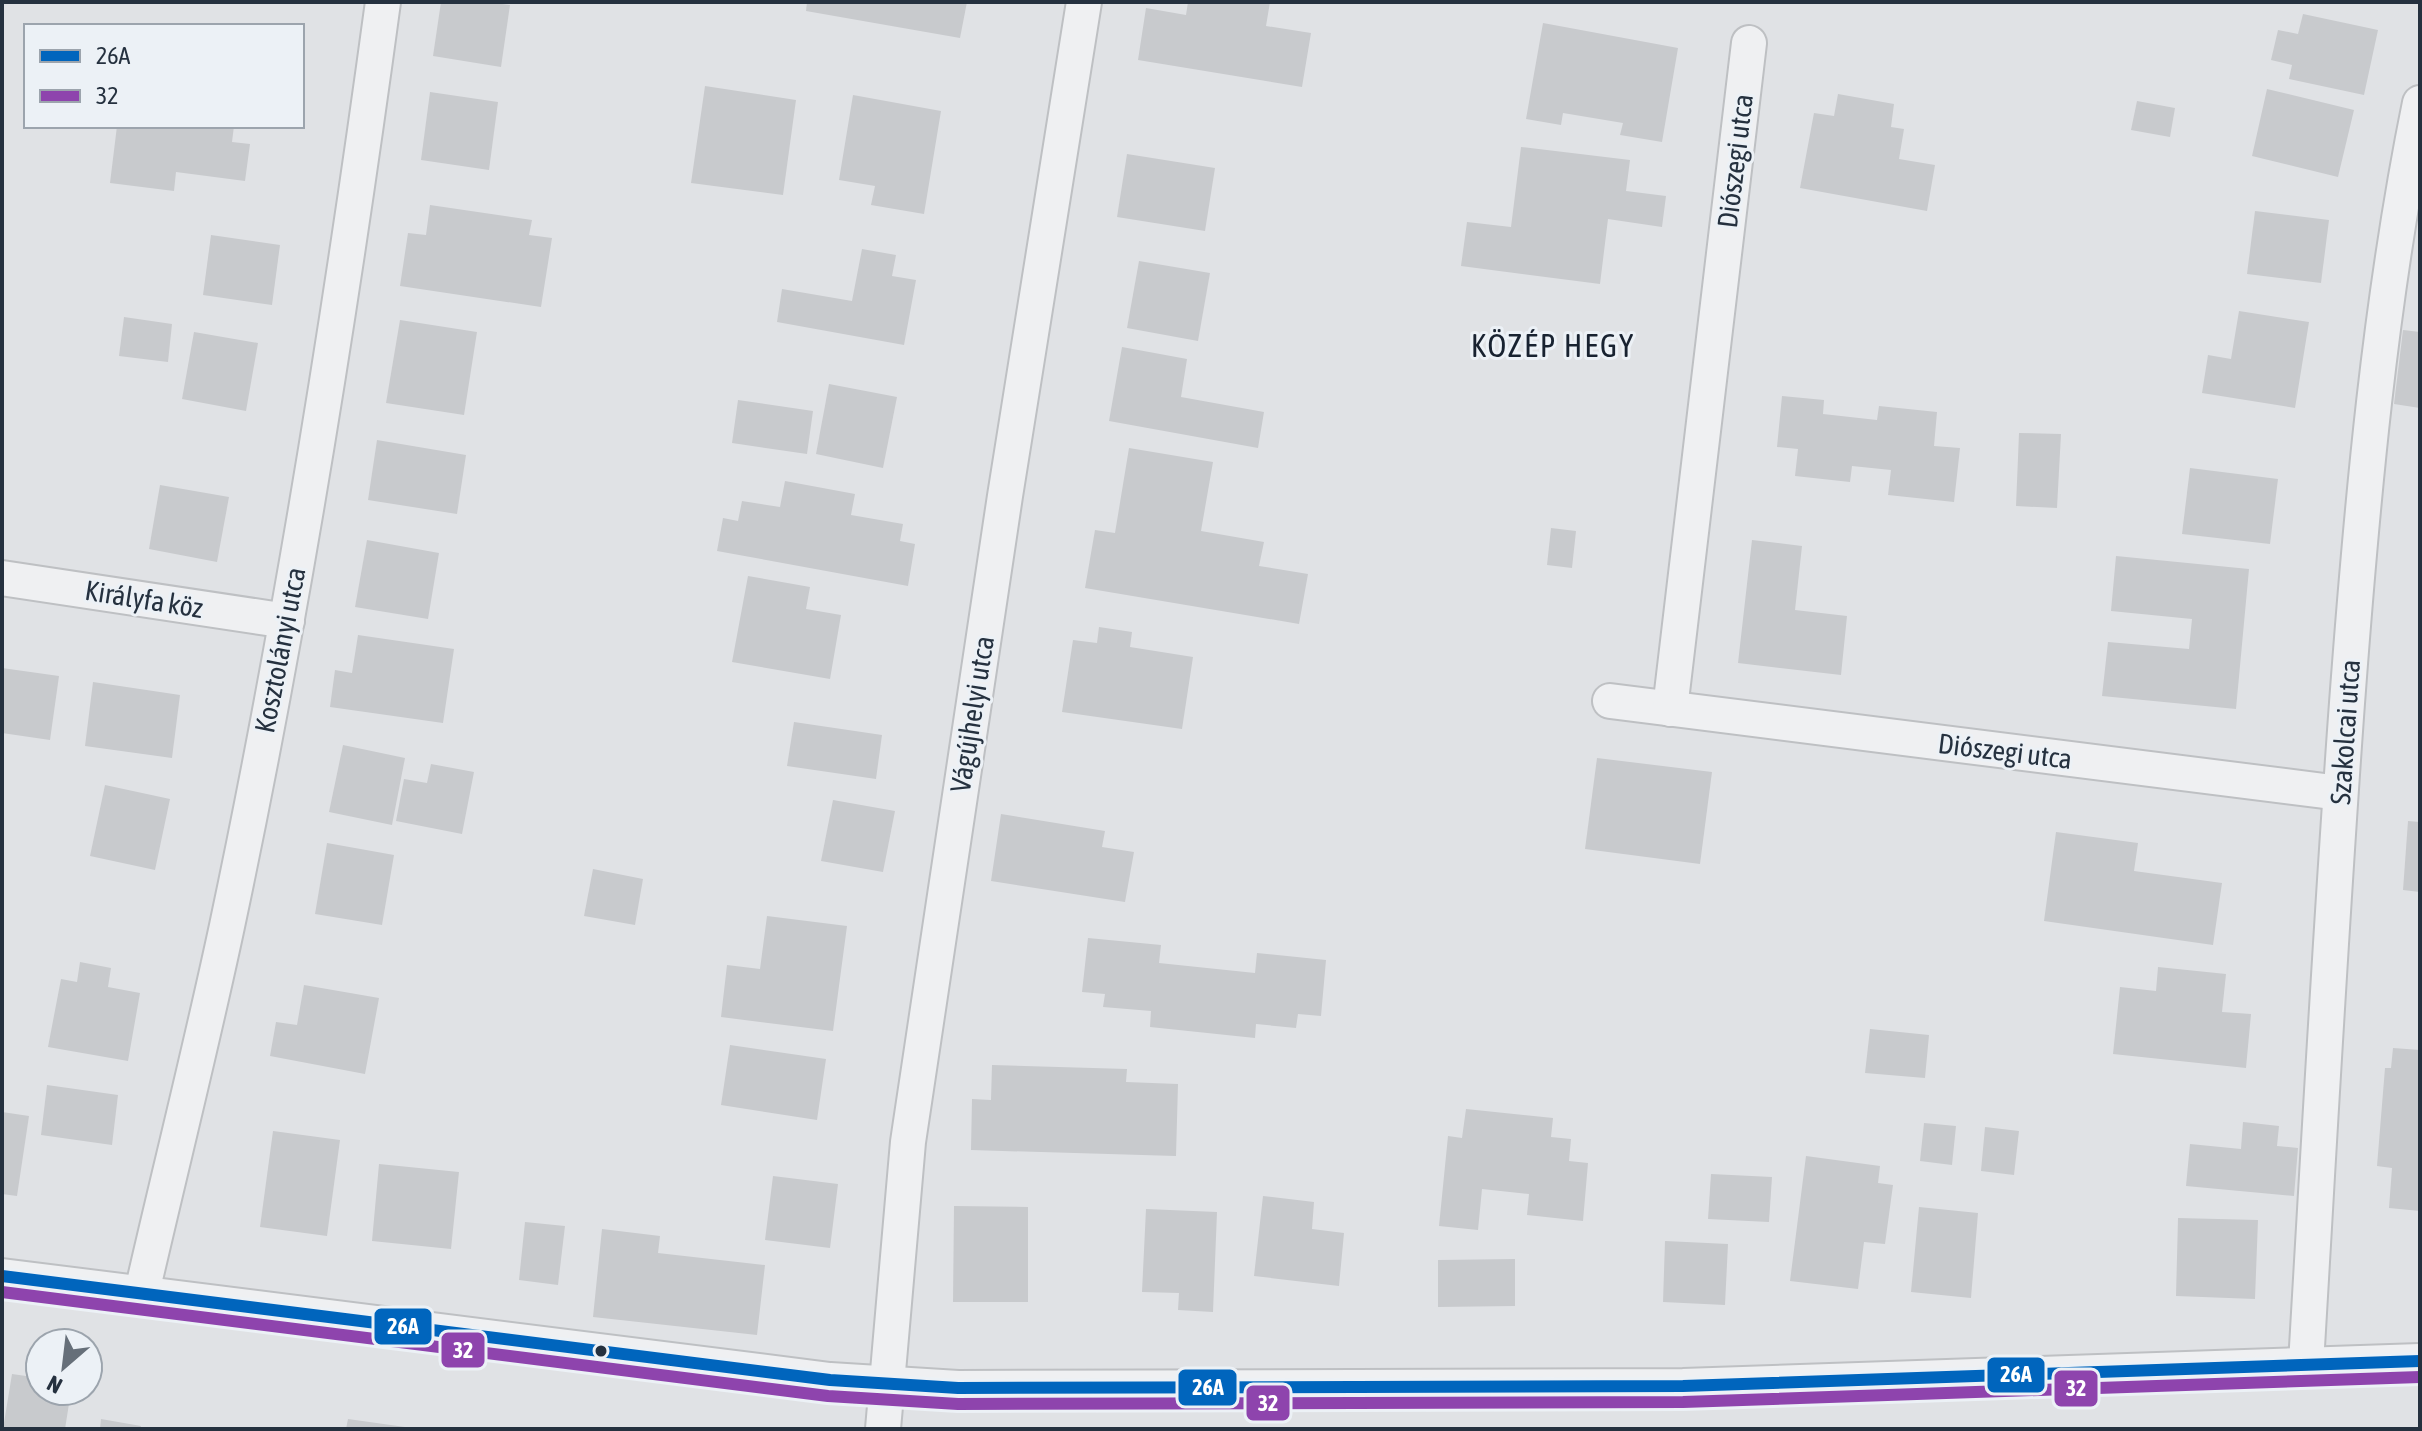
<svg xmlns="http://www.w3.org/2000/svg" width="2422" height="1431" font-family="'Asap Condensed',sans-serif">
  <style>
    .building { fill: #c8cacd }
    .lines { fill: none; stroke-linecap: round; stroke-linejoin: round }
    .street-casing { stroke: #bec0c3; stroke-width: 38 }
    .street { stroke: #eff0f2; stroke-width: 34 }
    .bus-1-casing { stroke: #ecf1f6; stroke-width: 18 }
    .bus-2-casing { stroke: #ecf1f6; stroke-width: 18 }
    .bus-1 { stroke: #0065bd; stroke-width: 12 }
    .bus-2 { stroke: #8e44ad; stroke-width: 12 }
    .bus-dot { fill: #25313f; stroke: #ecf1f6; stroke-width: 3 }
    .labels { text-anchor: middle; dominant-baseline: central; stroke-width: 6; stroke-linejoin: round; paint-order: stroke }
    .street-label { font-size: 28px; fill: #25313f; stroke: #ecf1f6 }
    .quarter-label { font-size: 32px; letter-spacing: 2px; fill: #182230; stroke: #ecf1f6 }
    .line-badge { stroke: #ecf1f6; stroke-width: 3 }
    .badge-label { font-size: 22px; text-anchor: middle; font-weight: bold; fill: #fff }
  </style>
  <rect width="100%" height="100%" fill="#e0e2e5"/>
  <!-- building -->
  <g class="building">
    <polygon points="441,2 487,2 510,5 501,67 433,56"/>
    <polygon points="807,2 967,2 960,38 806,11"/>
    <polygon points="1188,2 1270,2 1266,26 1311,33 1302,87 1138,60 1146,8 1186,15"/>
    <polygon points="2303,14 2378,30 2364,95 2289,79 2292,65 2271,60 2278,30 2298,34"/>
    <polygon points="1543,23 1678,48 1662,142 1620,135 1623,123 1563,113 1561,125 1526,119"/>
    <polygon points="705,86 796,100 783,195 691,183"/>
    <polygon points="2267,89 2354,110 2338,177 2252,156"/>
    <polygon points="430,92 498,102 489,170 421,160"/>
    <polygon points="1838,94 1894,104 1891,127 1904,129 1899,159 1935,165 1927,211 1800,188 1814,113 1834,116"/>
    <polygon points="853,95 941,111 924,214 871,205 875,186 839,180"/>
    <polygon points="2137,101 2175,108 2170,137 2131,130"/>
    <polygon points="117,126 234,126 232,142 250,144 245,181 176,172 174,191 110,183"/>
    <polygon points="1521,147 1630,160 1626,191 1666,196 1662,227 1608,219 1600,284 1461,266 1467,222 1511,227"/>
    <polygon points="1127,154 1215,168 1205,231 1117,217"/>
    <polygon points="430,205 532,220 529,235 552,238 541,307 400,286 408,233 426,235"/>
    <polygon points="2255,211 2329,220 2321,283 2247,274"/>
    <polygon points="211,235 280,245 272,305 203,295"/>
    <polygon points="862,249 896,255 892,276 916,280 904,345 777,322 782,289 852,301"/>
    <polygon points="1139,261 1210,273 1198,341 1127,328"/>
    <polygon points="2239,311 2309,322 2295,408 2202,393 2208,355 2231,359"/>
    <polygon points="124,317 172,324 168,362 119,356"/>
    <polygon points="400,320 477,332 464,415 386,403"/>
    <polygon points="2403,330 2420,332 2420,408 2394,404"/>
    <polygon points="194,332 258,343 246,411 182,399"/>
    <polygon points="1122,347 1187,359 1181,397 1264,412 1258,448 1109,421"/>
    <polygon points="829,384 897,397 883,468 816,454"/>
    <polygon points="1782,396 1824,400 1823,414 1877,420 1879,406 1937,412 1934,446 1960,448 1954,502 1888,495 1891,470 1852,466 1850,482 1795,476 1798,449 1777,447"/>
    <polygon points="738,400 813,411 807,454 732,443"/>
    <polygon points="2019,433 2061,434 2057,508 2016,506"/>
    <polygon points="377,440 466,455 457,514 368,500"/>
    <polygon points="1129,448 1213,462 1201,531 1264,542 1259,566 1308,574 1299,624 1085,588 1095,530 1115,533"/>
    <polygon points="2190,468 2278,479 2270,544 2182,534"/>
    <polygon points="785,481 855,494 851,515 903,524 900,541 915,544 908,586 717,551 723,518 738,521 742,501 780,507"/>
    <polygon points="160,485 229,497 217,562 149,549"/>
    <polygon points="1551,528 1576,531 1572,568 1547,565"/>
    <polygon points="367,540 439,553 428,619 355,607"/>
    <polygon points="1752,540 1802,546 1795,610 1847,616 1841,675 1738,663"/>
    <polygon points="2116,556 2249,569 2236,709 2102,696 2108,642 2189,649 2192,619 2111,611"/>
    <polygon points="748,576 810,587 806,609 841,615 830,679 732,662"/>
    <polygon points="1099,627 1132,632 1130,647 1193,657 1182,729 1062,712 1073,640 1097,643"/>
    <polygon points="358,635 454,649 443,723 330,707 335,670 352,673"/>
    <polygon points="2,668 59,676 50,740 2,733"/>
    <polygon points="93,682 180,695 172,758 85,746"/>
    <polygon points="794,722 882,735 876,779 787,766"/>
    <polygon points="343,745 405,758 392,825 329,812"/>
    <polygon points="1597,758 1712,772 1700,864 1585,849"/>
    <polygon points="431,764 474,772 462,834 396,821 404,779 427,783"/>
    <polygon points="105,785 170,799 155,870 90,856"/>
    <polygon points="833,800 895,811 883,872 821,861"/>
    <polygon points="1001,814 1105,831 1102,847 1134,852 1125,902 991,881"/>
    <polygon points="2408,821 2420,822 2420,892 2403,890"/>
    <polygon points="2056,832 2138,843 2134,871 2222,883 2213,945 2044,921"/>
    <polygon points="327,843 394,855 382,925 315,914"/>
    <polygon points="593,869 643,879 635,925 584,916"/>
    <polygon points="767,916 847,926 833,1031 721,1017 727,965 760,969"/>
    <polygon points="1088,938 1161,945 1159,963 1255,973 1257,953 1326,960 1321,1016 1298,1014 1296,1028 1256,1024 1255,1038 1150,1027 1151,1011 1103,1007 1105,994 1082,992"/>
    <polygon points="80,962 111,968 108,987 140,993 128,1061 48,1047 61,979 77,982"/>
    <polygon points="2158,967 2226,974 2222,1012 2251,1014 2246,1068 2113,1054 2120,987 2156,991"/>
    <polygon points="304,985 379,998 365,1074 270,1056 276,1022 297,1025"/>
    <polygon points="1870,1029 1929,1035 1925,1078 1865,1073"/>
    <polygon points="730,1045 826,1059 817,1120 721,1105"/>
    <polygon points="2393,1048 2420,1050 2420,1211 2389,1208 2392,1168 2377,1166 2385,1068 2391,1068"/>
    <polygon points="992,1065 1127,1069 1126,1082 1178,1084 1176,1156 971,1150 972,1099 991,1100"/>
    <polygon points="47,1085 118,1095 112,1145 41,1135"/>
    <polygon points="1466,1109 1553,1118 1551,1137 1571,1139 1569,1161 1588,1163 1583,1221 1527,1215 1529,1194 1482,1189 1478,1230 1439,1226 1448,1136 1462,1138"/>
    <polygon points="2,1112 29,1116 17,1196 2,1194"/>
    <polygon points="2243,1122 2279,1126 2277,1146 2298,1148 2294,1196 2186,1186 2190,1144 2241,1149"/>
    <polygon points="1924,1123 1956,1126 1952,1165 1920,1161"/>
    <polygon points="1985,1127 2019,1131 2014,1175 1981,1171"/>
    <polygon points="273,1131 340,1140 327,1236 260,1227"/>
    <polygon points="1806,1156 1880,1166 1878,1183 1893,1185 1885,1244 1864,1242 1858,1289 1790,1281"/>
    <polygon points="379,1164 459,1172 451,1249 372,1241"/>
    <polygon points="1711,1174 1772,1177 1769,1222 1708,1219"/>
    <polygon points="773,1176 838,1184 830,1248 765,1240"/>
    <polygon points="1263,1196 1314,1202 1312,1229 1344,1233 1339,1286 1254,1276"/>
    <polygon points="954,1206 1028,1207 1028,1302 953,1302"/>
    <polygon points="1919,1207 1978,1213 1971,1298 1911,1292"/>
    <polygon points="1146,1209 1217,1212 1213,1312 1178,1310 1179,1293 1142,1292"/>
    <polygon points="2178,1218 2258,1220 2255,1299 2176,1296"/>
    <polygon points="525,1222 565,1226 558,1285 519,1280"/>
    <polygon points="602,1229 660,1236 658,1253 765,1265 757,1335 593,1317"/>
    <polygon points="1665,1241 1728,1244 1725,1305 1663,1302"/>
    <polygon points="1515,1259 1515,1306 1438,1307 1438,1260"/>
    <polygon points="12,1374 40,1378 40,1391 71,1391 65,1429 3,1429"/>
    <polygon points="101,1419 141,1426 140,1429 100,1429"/>
    <polygon points="348,1419 405,1427 405,1429 346,1429"/>
  </g>
  <g class="lines">
    <!-- street casing -->
    <g class="street-casing">
      <g id="street">
        <polyline points="2,578 287,621"/>
        <polyline points="1610,701 2340,793"/>
        <polyline points="1670,709 1749,43"/>
        <polyline points="2,1276 830,1380 958,1388 1683,1386 2420,1361"/>
        <path d="M142,1292c28,-122 59,-244 85,-366 65,-306 114,-615 156,-924"/>
        <path d="M2306,1364c13,-220 25,-441 41,-661 15,-201 33,-403 73,-600"/>
        <polyline points="883,1429 908,1142 1005,496 1084,2"/>
      </g>
    </g>
    <!-- street -->
    <use href="#street" class="street"/>
    <!-- bus-1 casing -->
    <g class="bus-1-casing">
      <polyline id="bus-1" points="2,1276 830,1380 958,1388 1683,1386 2420,1361"/>
    </g>
    <!-- bus-2 casing -->
    <g class="bus-2-casing">
      <polyline id="bus-2" points="2,1292 828,1396 958,1404 1683,1402 2420,1377"/>
    </g>
    <!-- bus-1 -->
    <use href="#bus-1" class="bus-1"/>
    <!-- bus-2 -->
    <use href="#bus-2" class="bus-2"/>
  </g>
  <!-- markers -->
  <circle class="bus-dot" cx="601" cy="1351" r="7"/>
  <g class="labels">
    <!-- street labels -->
    <g class="street-label">
      <text transform="translate(1735 161) rotate(-83)">Diószegi utca</text>
      <text transform="translate(144 599) rotate(9)">Királyfa köz</text>
      <text transform="translate(280 650) rotate(-79)">Kosztolányi utca</text>
      <text transform="translate(972 714) rotate(-81)">Vágújhelyi utca</text>
      <text transform="translate(2345 732) rotate(-86)">Szakolcai utca</text>
      <text transform="translate(2005 751) rotate(7)">Diószegi utca</text>
    </g>
    <!-- quarter labels -->
    <g class="quarter-label">
      <text x="1553" y="345">KÖZÉP HEGY</text>
    </g>
  </g>
  <g class="line-badge">
    <rect x="373" y="1307" width="60" height="39" rx="8" fill="#0065bd"/>
    <rect x="440" y="1331" width="46" height="38" rx="8" fill="#8e44ad"/>
    <rect x="1986" y="1356" width="60" height="38" rx="8" fill="#0065bd"/>
    <rect x="1177" y="1368" width="61" height="39" rx="8" fill="#0065bd"/>
    <rect x="2053" y="1369" width="46" height="39" rx="8" fill="#8e44ad"/>
    <rect x="1245" y="1384" width="46" height="38" rx="8" fill="#8e44ad"/>
  </g>
  <g class="badge-label">
    <text x="403" y="1334">26A</text>
    <text x="463" y="1358">32</text>
    <text x="2016" y="1382">26A</text>
    <text x="1208" y="1395">26A</text>
    <text x="2076" y="1396">32</text>
    <text x="1268" y="1411">32</text>
  </g>
  <!-- border -->
  <rect width="2422" height="1431" fill="none" stroke="#25313f" stroke-width="8"/>
  <!-- legend -->
  <rect x="24" y="24" width="280" height="104" fill="#ecf1f6" stroke="#9ca4ad" stroke-width="2"/>
  <rect x="40" y="50" width="40" height="12" fill="#0065bd" stroke="#9ca4ad" stroke-width="2"/>
  <text x="96" y="64" font-size="24" fill="#25313f">26A</text>
  <rect x="40" y="90" width="40" height="12" fill="#8e44ad" stroke="#9ca4ad" stroke-width="2"/>
  <text x="96" y="104" font-size="24" fill="#25313f">32</text>
  <!-- north arrow -->
  <g transform="translate(64 1367) rotate(208)"><circle r="38" fill="#ecf1f6" stroke="#9ca4ad" stroke-width="2"/>
  <path d="M0-6L14 30L0 20L-14 30Z" fill="#666f79"/>
  <text y="-12" font-size="22" font-weight="bold" text-anchor="middle" fill="#25313f">N</text>
  </g>
</svg>
